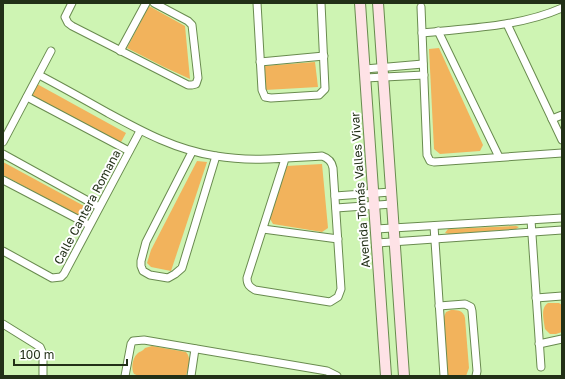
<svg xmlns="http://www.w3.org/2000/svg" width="565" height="379" font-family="'Golos Text',sans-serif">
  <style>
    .green { fill: #f2b35c }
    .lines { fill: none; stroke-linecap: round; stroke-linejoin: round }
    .street-casing { stroke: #698b4f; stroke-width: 9 }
    .secondary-casing { stroke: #698b4f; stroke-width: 12 }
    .street { stroke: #fff; stroke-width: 7 }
    .secondary { stroke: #fee2e6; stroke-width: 10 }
    .labels { text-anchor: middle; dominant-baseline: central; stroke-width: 4; stroke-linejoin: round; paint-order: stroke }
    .street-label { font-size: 12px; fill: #223017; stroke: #fff }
  </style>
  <rect width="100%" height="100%" fill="#cef4b3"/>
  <!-- green -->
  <g class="green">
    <polygon points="149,6 185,26 190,79 164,67 127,48"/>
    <polygon points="439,48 483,145 480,151 440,154 434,149 429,49"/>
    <polygon points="315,62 318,87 265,90 263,66"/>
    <polygon points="37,84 126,133 120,144 31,95"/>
    <polygon points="197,161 207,162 171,271 151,267 147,263 151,250"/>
    <polygon points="3,162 86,207 81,217 3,175"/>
    <polygon points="322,164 328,228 322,232 273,224 269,217 286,166"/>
    <polygon points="516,226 519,227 516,229 449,234 445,233 448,229"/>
    <path d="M548,303h11l3,2v27l-6,2h-6l-5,-5c-1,-9 -5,-21 3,-26z"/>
    <path d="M451,310c7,0 12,0 14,8l4,50 -3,8h-19l-4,-57 3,-7z"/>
    <path d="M152,346l34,6c6,6 2,16 0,24h-47l-5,-2c-3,-5 -2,-15 3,-20 3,-3 5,-2 8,-6z"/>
  </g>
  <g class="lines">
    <!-- street casing -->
    <g class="street-casing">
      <g id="street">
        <polyline points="72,3 65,17 68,23 72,26 188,85 192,85 196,84 198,78 192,25 188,21 154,3"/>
        <polyline points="257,3 262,90 265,97 271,98 319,95 325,89 321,3"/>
        <polyline points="421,7 427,155 430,161 434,162 562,153"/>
        <polyline points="507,24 562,140"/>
        <polyline points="438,31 499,157"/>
        <path d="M422,33c46,-5 97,-6 140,-25"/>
        <polyline points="120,51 146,3"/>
        <polyline points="260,62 324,56"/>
        <polyline points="365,69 423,64"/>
        <path d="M39,75c23,12 46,25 69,38 35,19 68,37 108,43 35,6 71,2 106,0 6,2 10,6 11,12l8,121 -3,8 -8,5 -75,-12c-5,-3 -8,-5 -8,-12l38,-119"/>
        <polyline points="365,78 424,75"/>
        <polyline points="27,97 129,151"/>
        <polyline points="552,119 562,115"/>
        <polyline points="3,142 51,51"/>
        <polyline points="192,152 146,242 141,261 141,266 143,271 150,275 168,278 175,274 182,268 216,156"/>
        <polyline points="3,154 99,207"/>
        <polyline points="3,180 89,225"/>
        <polyline points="335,196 391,192"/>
        <polyline points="336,208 392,204"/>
        <polyline points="531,220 541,367"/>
        <polyline points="434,226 444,376"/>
        <polyline points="263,229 338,239"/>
        <polyline points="376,229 562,218"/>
        <polyline points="377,243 562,230"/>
        <polyline points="3,251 52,278 61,277 64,274 140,131"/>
        <polyline points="536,298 562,296"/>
        <polyline points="439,306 465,304 471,307 472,311 477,371 476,376"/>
        <polyline points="3,324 40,347 43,354 43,376"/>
        <polyline points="539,344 562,339"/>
        <polyline points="125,376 131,344 133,341 144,340 327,371 337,376"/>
        <polyline points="191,376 195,349"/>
      </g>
    </g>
    <!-- secondary casing -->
    <g class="secondary-casing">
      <g id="secondary">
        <polyline points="360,3 386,376"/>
        <polyline points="378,3 404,376"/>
      </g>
    </g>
    <!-- street -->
    <use href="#street" class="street"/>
    <!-- secondary -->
    <use href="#secondary" class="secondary"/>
  </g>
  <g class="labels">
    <!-- street labels -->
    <g class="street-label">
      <text transform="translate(360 190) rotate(-94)">Avenida Tomás Valles Vivar</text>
      <text transform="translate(87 207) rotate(-62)">Calle Cantera Romana</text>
    </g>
  </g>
  <!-- border -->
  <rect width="565" height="379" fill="none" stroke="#223017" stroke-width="8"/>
  <!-- scale -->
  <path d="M14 359v6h113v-6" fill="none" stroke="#223017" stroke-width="2"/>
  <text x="20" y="359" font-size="12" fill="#223017" stroke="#ffffff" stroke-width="3" paint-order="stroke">100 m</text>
</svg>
